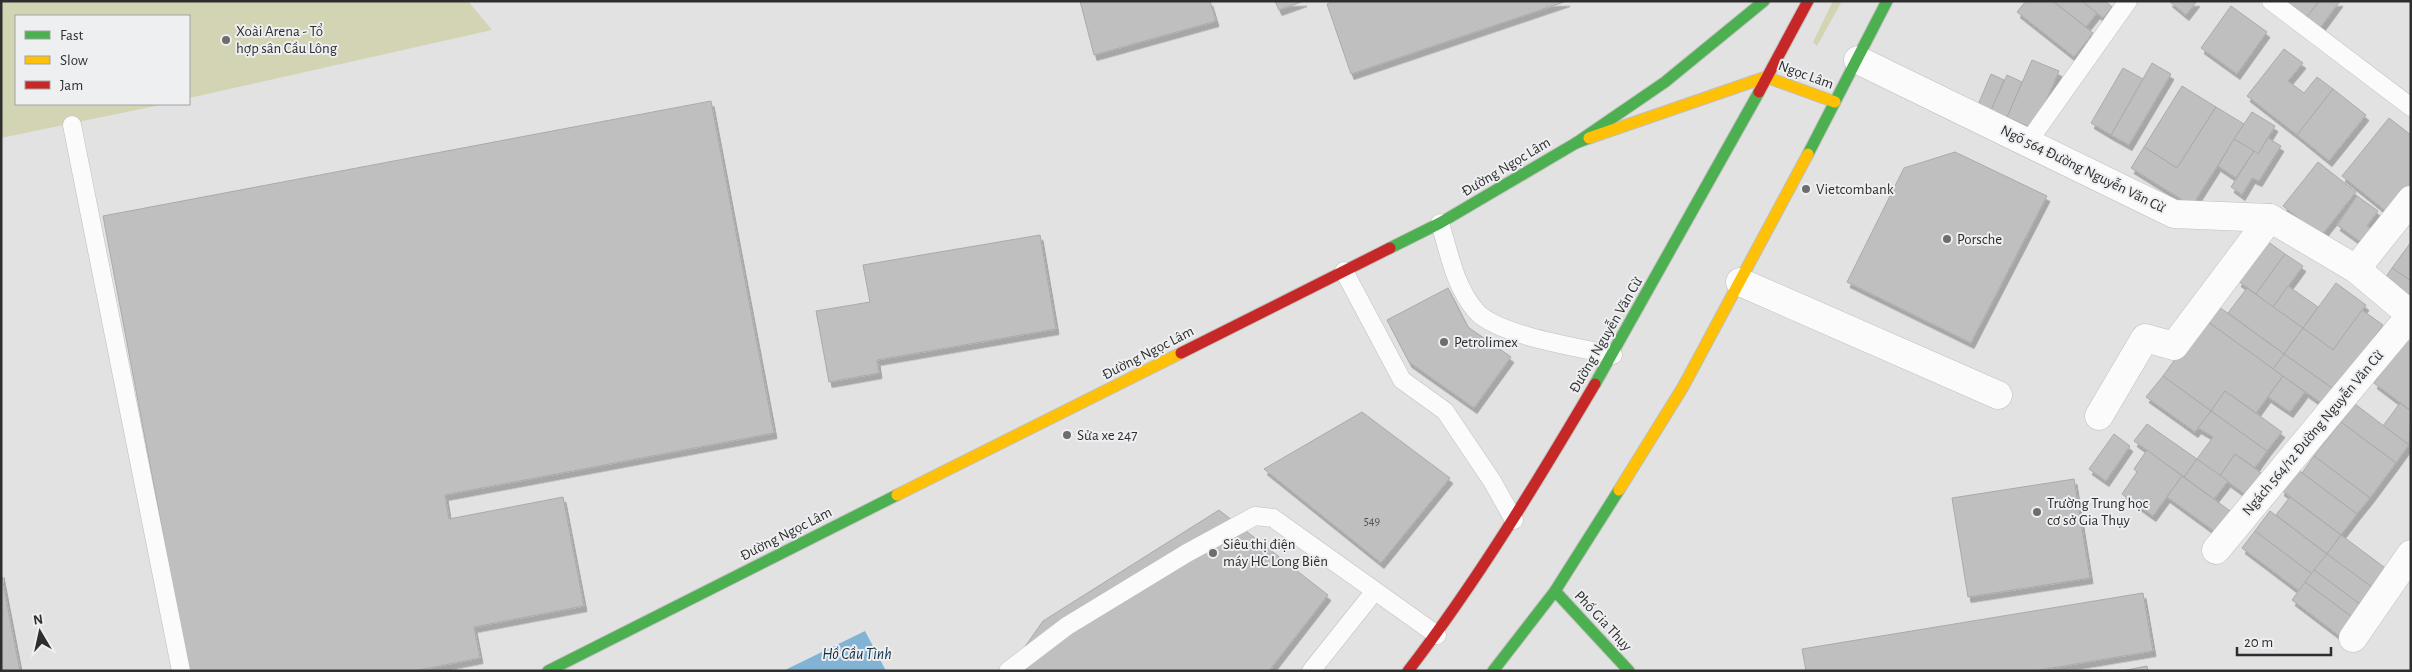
<svg xmlns="http://www.w3.org/2000/svg" width="2412" height="672" font-family="'Alegreya Sans',sans-serif">
  <style>
    .green { fill: #d2d4b4 }
    .water { fill: #82b3d5 }
    .building { fill: #c0bfbf; stroke: #aaa; filter: url(#shadow) }
    .lines { fill: none; stroke-linecap: round; stroke-linejoin: round }
    .lane-casing { stroke: #bfbfbf; stroke-width: 19 }
    .street-casing { stroke: #bfbfbf; stroke-width: 29 }
    .fast-casing { stroke: #bfbfbf; stroke-width: 13 }
    .slow-casing { stroke: #bfbfbf; stroke-width: 13 }
    .jam-casing { stroke: #bfbfbf; stroke-width: 13 }
    .lane { stroke: #fbfbfb; stroke-width: 18 }
    .street { stroke: #fbfbfb; stroke-width: 28 }
    .fast { stroke: #4caf50; stroke-width: 11 }
    .slow { stroke: #ffc107; stroke-width: 11 }
    .jam { stroke: #c62828; stroke-width: 11 }
    .poi-dot { fill: #6d6d6e; stroke: #eeeff1; stroke-width: 2 }
    .labels { text-anchor: middle; dominant-baseline: central; stroke-width: 4; stroke-linejoin: round; paint-order: stroke }
    .number-label { font-size: 12px; fill: #525253 }
    .poi-label { font-size: 15px; fill: #2e2e2f; stroke: #eeeff1; text-anchor: start }
    .street-label { font-size: 15px; fill: #2e2e2f; stroke: #eeeff1 }
    .water-label { font-size: 16px; font-style: italic; fill: #102f43; stroke: #eeeff1 }
  </style>
  <defs>
    <filter id="shadow"><feDropShadow dx="3" dy="5.5" stdDeviation="0" flood-color="#0004"/></filter>
  </defs>
  <rect width="100%" height="100%" fill="#e2e2e2"/>
  <!-- green -->
  <g class="green">
    <polygon points="1,1 468,1 492,30 189,98 189,16 16,16 16,104 165,104 1,138"/>
    <polygon points="1833,1 1842,1 1817,46 1813,42"/>
  </g>
  <!-- water -->
  <polygon class="water" points="865,631 886,671 783,671"/>
  <!-- building -->
  <g class="building">
    <polygon points="1080,1 1210,1 1216,21 1094,55"/>
    <polygon points="1275,1 1304,1 1279,10"/>
    <polygon points="1334,1 1567,1 1351,74 1327,4"/>
    <polygon points="2026,1 2053,1 2093,33 2074,57 2017,12"/>
    <polygon points="2053,1 2082,1 2097,13 2086,27"/>
    <polygon points="2082,1 2105,1 2112,7 2103,18"/>
    <polygon points="2169,1 2197,1 2186,15"/>
    <polygon points="2283,1 2319,1 2304,21"/>
    <polygon points="2319,1 2340,1 2318,31 2304,21"/>
    <polygon points="2231,6 2267,32 2237,74 2201,48"/>
    <polygon points="2284,49 2303,63 2288,81 2304,93 2317,77 2333,89 2297,135 2247,96"/>
    <polygon points="2032,60 2059,71 2034,129 2007,117"/>
    <polygon points="2152,63 2171,74 2129,145 2111,135"/>
    <polygon points="2123,68 2143,79 2111,135 2091,123"/>
    <polygon points="1991,74 2004,80 1988,118 1975,112"/>
    <polygon points="2007,75 2022,82 2007,117 1991,110"/>
    <polygon points="2182,86 2216,107 2177,168 2144,147"/>
    <polygon points="2333,89 2366,115 2329,161 2297,135"/>
    <polygon points="711,101 774,433 445,495 449,519 563,497 584,606 474,627 480,658 414,671 189,671 103,216"/>
    <polygon points="2216,107 2244,124 2192,206 2131,168 2144,147 2177,168"/>
    <polygon points="2252,112 2275,126 2258,154 2234,139"/>
    <polygon points="2389,118 2411,135 2411,195 2393,217 2342,176"/>
    <polygon points="2268,138 2281,146 2259,181 2252,178 2242,195 2231,187 2254,151 2258,154"/>
    <polygon points="2234,139 2254,151 2236,178 2218,166"/>
    <polygon points="1955,152 2047,196 1971,343 1847,282 1904,168"/>
    <polygon points="2318,162 2356,192 2321,236 2283,206"/>
    <polygon points="2357,196 2378,211 2367,226 2381,235 2369,248 2337,225"/>
    <polygon points="1040,235 1056,329 877,360 879,373 829,382 816,311 870,302 863,265"/>
    <polygon points="2267,241 2285,254 2256,294 2238,281"/>
    <polygon points="2411,242 2411,281 2392,268"/>
    <polygon points="2285,254 2303,266 2273,307 2256,294"/>
    <polygon points="2392,268 2411,281 2411,307 2380,286"/>
    <polygon points="2336,283 2366,305 2333,350 2303,328"/>
    <polygon points="2288,286 2318,307 2303,328 2273,307"/>
    <polygon points="1448,288 1468,327 1511,357 1474,408 1409,362 1387,320"/>
    <polygon points="2247,288 2303,328 2284,354 2228,313"/>
    <polygon points="2215,304 2284,354 2273,369 2204,319"/>
    <polygon points="2362,310 2383,325 2354,365 2342,395 2284,354 2303,328 2333,350"/>
    <polygon points="2204,319 2283,376 2256,413 2225,391 2211,411 2163,376"/>
    <polygon points="2406,340 2411,344 2411,411 2374,383"/>
    <polygon points="2284,354 2342,395 2331,410 2273,369"/>
    <polygon points="2163,376 2211,411 2195,432 2146,397"/>
    <polygon points="2283,376 2305,392 2290,412 2268,397"/>
    <polygon points="2225,391 2282,432 2267,451 2211,411"/>
    <polygon points="2400,403 2411,411 2409,445 2383,426"/>
    <polygon points="2355,404 2409,445 2396,463 2341,422"/>
    <polygon points="2211,411 2267,451 2255,468 2235,454 2220,476 2197,459 2213,437 2198,428"/>
    <polygon points="1362,412 1450,478 1381,563 1264,469"/>
    <polygon points="2341,422 2396,463 2370,498 2314,456"/>
    <polygon points="2147,424 2197,459 2184,477 2134,441"/>
    <polygon points="2114,434 2130,446 2106,481 2089,469"/>
    <polygon points="2147,450 2182,476 2153,516 2122,494 2137,472 2134,469"/>
    <polygon points="2235,454 2268,478 2253,500 2220,476"/>
    <polygon points="2314,456 2370,498 2357,514 2302,473"/>
    <polygon points="2197,459 2228,481 2214,499 2184,477"/>
    <polygon points="2297,469 2357,514 2341,535 2281,490"/>
    <polygon points="2182,476 2237,516 2222,537 2167,497"/>
    <polygon points="2074,479 2090,578 1968,597 1952,498"/>
    <polygon points="2290,497 2341,535 2327,554 2276,515"/>
    <polygon points="1219,510 1328,595 1269,671 1008,671 1043,621"/>
    <polygon points="2270,511 2327,554 2312,574 2255,531"/>
    <polygon points="2255,531 2312,574 2299,591 2242,548"/>
    <polygon points="2341,535 2392,573 2377,591 2327,554"/>
    <polygon points="2327,554 2377,591 2365,608 2314,570"/>
    <polygon points="2314,570 2365,608 2356,620 2305,582"/>
    <polygon points="1,572 20,671 1,671"/>
    <polygon points="2305,582 2356,620 2342,638 2292,600"/>
    <polygon points="2143,593 2153,651 2033,671 1806,671 1802,649"/>
    <polygon points="2147,666 2148,671 2121,671"/>
  </g>
  <g class="lines">
    <!-- lane casing -->
    <g class="lane-casing">
      <g id="lane">
        <polyline points="2271,1 2411,107"/>
        <polyline points="72,125 181,671"/>
        <polyline points="2028,142 2128,1"/>
        <path d="M1440,223c9,30 15,64 36,88 20,24 105,37 137,44"/>
        <polyline points="1344,271 1402,380 1445,411 1492,481 1514,520"/>
        <polyline points="1008,671 1067,626 1187,553 1255,516 1273,518 1437,635"/>
        <polyline points="1311,671 1374,592"/>
      </g>
    </g>
    <!-- street casing -->
    <g class="street-casing">
      <g id="street">
        <polyline points="1858,60 2174,214 2270,218 2356,269 2411,315"/>
        <polyline points="2356,269 2411,200"/>
        <polyline points="1740,282 1998,395"/>
        <polyline points="2099,416 2145,338 2174,346 2270,218"/>
        <polyline points="2216,550 2411,315"/>
        <polyline points="2353,638 2411,554"/>
      </g>
    </g>
    <!-- fast casing -->
    <g class="fast-casing">
      <g id="fast">
        <polyline points="1576,143 1665,82 1764,1"/>
        <polyline points="1808,154 1887,1"/>
        <polyline points="1390,248 1440,223 1576,143 1589,138"/>
        <polyline points="1595,384 1759,92"/>
        <polyline points="1555,591 1629,671"/>
        <polyline points="548,671 897,495"/>
        <polyline points="1493,671 1555,591 1619,490"/>
      </g>
    </g>
    <!-- slow casing -->
    <g class="slow-casing">
      <g id="slow">
        <polyline points="1589,138 1766,77 1835,102"/>
        <polyline points="1619,490 1683,387 1808,154"/>
        <polyline points="897,495 1181,353"/>
      </g>
    </g>
    <!-- jam casing -->
    <g class="jam-casing">
      <g id="jam">
        <polyline points="1759,92 1808,1"/>
        <polyline points="1181,353 1390,248"/>
        <path d="M1408,671c70,-91 129,-189 187,-287"/>
      </g>
    </g>
    <!-- lane -->
    <use href="#lane" class="lane"/>
    <!-- street -->
    <use href="#street" class="street"/>
    <!-- fast -->
    <use href="#fast" class="fast"/>
    <!-- slow -->
    <use href="#slow" class="slow"/>
    <!-- jam -->
    <use href="#jam" class="jam"/>
  </g>
  <!-- markers -->
  <g class="poi-dot">
    <circle cx="226" cy="40" r="5"/>
    <circle cx="1806" cy="189" r="5"/>
    <circle cx="1947" cy="239" r="5"/>
    <circle cx="1444" cy="342" r="5"/>
    <circle cx="1067" cy="435" r="5"/>
    <circle cx="2037" cy="512" r="5"/>
    <circle cx="1213" cy="553" r="5"/>
  </g>
  <g class="labels">
    <!-- number labels -->
    <g class="number-label">
      <text x="1372" y="521">549</text>
    </g>
    <!-- poi labels -->
    <g class="poi-label">
      <text x="236" y="31">Xoài Arena - Tổ<tspan x="236" dy="17">hợp sân Cầu Lông</tspan></text>
      <text x="1816" y="189">Vietcombank</text>
      <text x="1957" y="239">Porsche</text>
      <text x="1454" y="342">Petrolimex</text>
      <text x="1077" y="435">Sửa xe 247</text>
      <text x="2047" y="503">Trường Trung học<tspan x="2047" dy="17">cơ sở Gia Thụy</tspan></text>
      <text x="1223" y="544">Siêu thị điện<tspan x="1223" dy="17">máy HC Long Biên</tspan></text>
    </g>
    <!-- street labels -->
    <g class="street-label">
      <text transform="translate(1806 75) rotate(20)">Ngọc Lâm</text>
      <text transform="translate(1506 167) rotate(-31)">Đường Ngọc Lâm</text>
      <text transform="translate(2083 169) rotate(26)">Ngõ 564 Đường Nguyễn Văn Cừ</text>
      <text transform="translate(1606 335) rotate(-60)">Đường Nguyễn Văn Cừ</text>
      <text transform="translate(1148 353) rotate(-27)">Đường Ngọc Lâm</text>
      <text transform="translate(2313 433) rotate(-50)">Ngách 564/12 Đường Nguyễn Văn Cừ</text>
      <text transform="translate(786 534) rotate(-27)">Đường Ngọc Lâm</text>
      <text transform="translate(1603 621) rotate(47)">Phố Gia Thụy</text>
    </g>
    <!-- water labels -->
    <g class="water-label">
      <text x="857" y="654">Hồ Cầu Tình</text>
    </g>
  </g>
  <!-- border -->
  <rect width="2412" height="672" fill="none" stroke="#2e2e2f" stroke-width="5"/>
  <!-- legend -->
  <rect x="15" y="15" width="175" height="90" fill="#eeeff1" stroke="#a1a2a3"/>
  <rect x="25" y="31" width="25" height="8" fill="#4caf50" stroke="#a1a2a3"/>
  <text x="60" y="40" font-size="15" fill="#2e2e2f">Fast</text>
  <rect x="25" y="56" width="25" height="8" fill="#ffc107" stroke="#a1a2a3"/>
  <text x="60" y="65" font-size="15" fill="#2e2e2f">Slow</text>
  <rect x="25" y="81" width="25" height="8" fill="#c62828" stroke="#a1a2a3"/>
  <text x="60" y="90" font-size="15" fill="#2e2e2f">Jam</text>
  <!-- north arrow -->
  <g transform="translate(40 632) rotate(351)" stroke="#eeeff1" stroke-width="4" paint-order="stroke">
  <path d="M0-4L9 19L0 12L-9 19Z" fill="#2e2e2f"/>
  <text y="-8" font-size="14" font-weight="bold" text-anchor="middle" fill="#2e2e2f">N</text>
  </g>
  <!-- scale -->
  <path d="M2237 647v8h94v-8" fill="none" stroke="#2e2e2f" stroke-width="2.5"/>
  <text x="2244" y="647" font-size="15" fill="#2e2e2f" stroke="#eeeff1" stroke-width="4" paint-order="stroke">20 m</text>
</svg>
